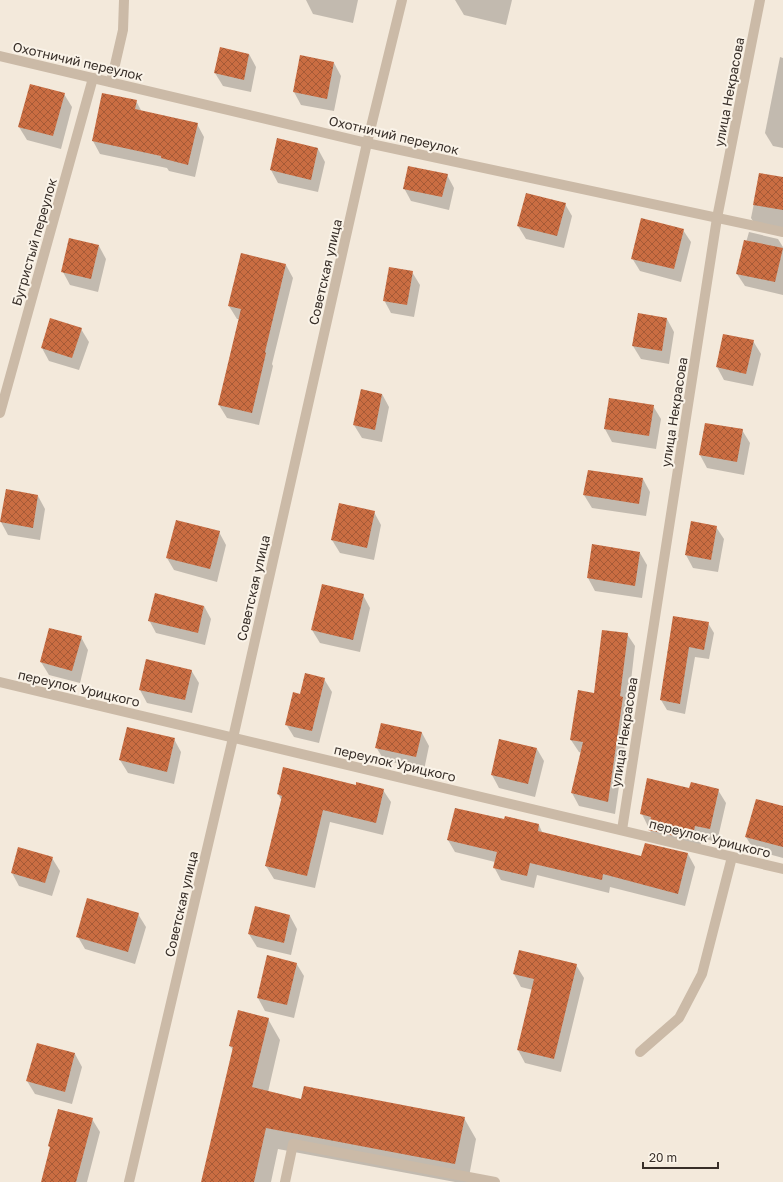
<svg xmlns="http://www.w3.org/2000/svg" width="783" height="1182" font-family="'Golos Text',sans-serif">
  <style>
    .shadow { fill: #0003 }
    .building { fill: url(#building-cross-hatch) }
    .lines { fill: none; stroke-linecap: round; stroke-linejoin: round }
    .minor { stroke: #cbbaa7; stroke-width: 10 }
    .labels { text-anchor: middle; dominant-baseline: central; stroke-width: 4; stroke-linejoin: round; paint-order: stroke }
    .street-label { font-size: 13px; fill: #372e28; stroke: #faf3e8 }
  </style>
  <defs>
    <pattern id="building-cross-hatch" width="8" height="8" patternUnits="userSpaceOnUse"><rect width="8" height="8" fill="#ca6d42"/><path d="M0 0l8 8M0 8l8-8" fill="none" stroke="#a55a37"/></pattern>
  </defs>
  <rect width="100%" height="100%" fill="#f3e9db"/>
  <!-- shadow -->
  <g class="shadow">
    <polygon points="306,0 358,0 353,23 313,14"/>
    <polygon points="455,0 512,0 506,25 464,15"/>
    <polygon points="249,54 256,67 251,92 223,86 215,73"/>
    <polygon points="780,57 783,58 783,148 773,146 765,133"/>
    <polygon points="334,63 341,76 334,111 301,105 294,92"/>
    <polygon points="64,94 72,107 61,149 27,140 19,127"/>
    <polygon points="103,94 136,101 142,112 197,124 204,137 195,177 169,171 167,168 100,154 93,141"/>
    <polygon points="278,140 318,149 325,162 318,192 278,183 271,170"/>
    <polygon points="760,174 783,178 783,236 759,231 751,218"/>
    <polygon points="447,175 454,188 449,210 411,201 404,188"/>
    <polygon points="565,204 572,216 564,248 526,239 518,226"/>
    <polygon points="683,230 691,242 681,282 640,271 632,258"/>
    <polygon points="749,232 778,239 783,247 783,295 745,286 737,274"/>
    <polygon points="99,246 106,259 98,292 70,285 63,272"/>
    <polygon points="242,254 286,265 293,278 272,364 273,366 259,425 227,418 219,405 239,319 237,319 229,306"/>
    <polygon points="412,272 420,285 414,317 391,313 384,300"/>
    <polygon points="638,315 667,319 674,332 669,364 641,359 633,346"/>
    <polygon points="81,329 89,342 79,370 49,361 42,348"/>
    <polygon points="753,341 761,354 753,386 724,380 717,367"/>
    <polygon points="382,394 389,407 382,442 362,438 354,425"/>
    <polygon points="653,406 661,419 656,449 612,442 605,429"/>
    <polygon points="705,424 742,430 750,443 744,475 707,468 700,455"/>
    <polygon points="643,479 650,492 646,516 592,508 584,495"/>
    <polygon points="38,496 45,509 40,540 8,535 1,522"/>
    <polygon points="374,512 381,525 374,560 340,553 332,540"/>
    <polygon points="716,527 724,539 718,572 693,568 686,555"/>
    <polygon points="219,532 226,545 217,582 174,570 167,558"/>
    <polygon points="640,553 647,565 642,598 595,591 588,578"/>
    <polygon points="363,595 370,608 360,652 320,643 312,630"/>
    <polygon points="204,606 211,619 205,645 156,633 149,620"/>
    <polygon points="708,623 714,633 709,659 695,657 685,714 667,710 661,700 670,645"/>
    <polygon points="627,634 635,646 628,707 630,710 615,814 579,806 572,793 582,753 579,752 571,740"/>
    <polygon points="81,637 88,650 80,683 49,675 41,662"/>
    <polygon points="191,670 199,683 192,713 147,703 140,690"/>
    <polygon points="324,679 332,692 319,743 294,737 286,724 301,695"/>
    <polygon points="382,724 422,733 429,746 424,770 384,760 376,747"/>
    <polygon points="174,739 181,752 174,784 128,773 120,760"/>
    <polygon points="500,740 537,749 544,761 535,797 499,788 492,775"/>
    <polygon points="356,786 383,790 391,802 383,835 330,822 315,888 274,879 266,866 282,801 278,794"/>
    <polygon points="690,789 718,790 726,803 717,842 702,838 699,853 656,843 642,814"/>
    <polygon points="783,807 783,858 754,850 746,837"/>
    <polygon points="505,821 539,825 543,834 642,858 645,844 688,854 695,867 685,906 610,887 609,893 537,875 534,888 501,880 494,867 495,862 455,852 448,840"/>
    <polygon points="52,858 60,871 52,896 19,886 12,873"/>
    <polygon points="138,914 146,927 135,964 85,949 78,937"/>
    <polygon points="290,916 297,929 291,955 257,947 249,934"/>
    <polygon points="296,963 304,976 294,1018 265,1011 258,998"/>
    <polygon points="576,965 584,978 561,1072 525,1063 518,1050 533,990 521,987 514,974"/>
    <polygon points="268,1019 280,1040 268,1092 302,1100 464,1118 476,1139 468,1182 455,1182 278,1149 271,1182 202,1182 233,1050 230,1046"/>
    <polygon points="75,1054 82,1067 72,1104 35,1094 27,1081"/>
    <polygon points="92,1119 100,1132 87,1182 42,1182 51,1150 49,1146"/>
  </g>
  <!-- building -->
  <g class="building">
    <polygon points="220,47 249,54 244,80 214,73"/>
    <polygon points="300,55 334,62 327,99 293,92"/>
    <polygon points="30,84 65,93 53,136 18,127"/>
    <polygon points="102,93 137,100 135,109 198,123 188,165 161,158 161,156 92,141"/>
    <polygon points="277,138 318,148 311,180 270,170"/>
    <polygon points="408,166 448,174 442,197 403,189"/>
    <polygon points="759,173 783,177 783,210 753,205"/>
    <polygon points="526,193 566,203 557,236 517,226"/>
    <polygon points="641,218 684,229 674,269 631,259"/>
    <polygon points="69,238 99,245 91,279 61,272"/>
    <polygon points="744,240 783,248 775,282 736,274"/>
    <polygon points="241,253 286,264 265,352 266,353 252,413 218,405 241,309 228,306"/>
    <polygon points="389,267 413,271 407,305 383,301"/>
    <polygon points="638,313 667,318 662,351 632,346"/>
    <polygon points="50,318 82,328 72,358 41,348"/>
    <polygon points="723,334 754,340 746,374 716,367"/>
    <polygon points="361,389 382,394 375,430 353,425"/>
    <polygon points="609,398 654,405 649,436 604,429"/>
    <polygon points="705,423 743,429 737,462 699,455"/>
    <polygon points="588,470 643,478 639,504 583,495"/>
    <polygon points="6,489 38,495 33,528 0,522"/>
    <polygon points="339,503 375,511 367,548 331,540"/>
    <polygon points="176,520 220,531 210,569 166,558"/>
    <polygon points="691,521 717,526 711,560 685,555"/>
    <polygon points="592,544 640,552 635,586 587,578"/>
    <polygon points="322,584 364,594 353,640 311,630"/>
    <polygon points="155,593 204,606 198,633 148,621"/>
    <polygon points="673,616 709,622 704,650 689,647 680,704 660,700"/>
    <polygon points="49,628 82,636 72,671 40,662"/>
    <polygon points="602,630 628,633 620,696 623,697 608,802 571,793 583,742 570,740 578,690 594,693"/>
    <polygon points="146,659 192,670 185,700 139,690"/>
    <polygon points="305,673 325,678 312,731 285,725 293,692 300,694"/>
    <polygon points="381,723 422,732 416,757 375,748"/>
    <polygon points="127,727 175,738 167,772 119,760"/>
    <polygon points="499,739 537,748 528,784 491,775"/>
    <polygon points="283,767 356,785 356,782 384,789 376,823 323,810 307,876 265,866 282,796 277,794"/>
    <polygon points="647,778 689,788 691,782 719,789 710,829 695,826 692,840 648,830 651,817 640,814"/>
    <polygon points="756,799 783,806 783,847 745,837"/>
    <polygon points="455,808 504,819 505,816 539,824 538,831 641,856 645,843 688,853 678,894 603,874 602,880 530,863 527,876 493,868 497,852 447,840"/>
    <polygon points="18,847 53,857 45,883 11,873"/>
    <polygon points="87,898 139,913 128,952 76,937"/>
    <polygon points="255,906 290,915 284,943 248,934"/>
    <polygon points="519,950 577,964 554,1059 517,1050 534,979 513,974"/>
    <polygon points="267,955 297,963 287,1005 257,998"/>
    <polygon points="238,1010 269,1018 252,1087 301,1099 304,1086 465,1117 455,1164 266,1128 254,1182 201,1182 233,1047 229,1046"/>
    <polygon points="37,1043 75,1053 65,1092 26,1081"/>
    <polygon points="58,1109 93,1118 76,1182 41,1182 50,1147 48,1146"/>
  </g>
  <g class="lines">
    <!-- minor -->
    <g class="minor">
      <polyline points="0,56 367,143 783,232"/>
      <polyline points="111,82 123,30 124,0"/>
      <polyline points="0,413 93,78"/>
      <polyline points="0,682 783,869"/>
      <polyline points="622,830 717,218 760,0"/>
      <polyline points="640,1052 679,1018 702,974 732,857"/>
      <polyline points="129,1182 233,738 367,143 402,0"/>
      <polyline points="285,1182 293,1144 495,1182"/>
    </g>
  </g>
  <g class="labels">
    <!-- street labels -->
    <g class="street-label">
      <text transform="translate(78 61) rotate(13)">Охотничий переулок</text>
      <text transform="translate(729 92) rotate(-79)">улица Некрасова</text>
      <text transform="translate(394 135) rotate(13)">Охотничий переулок</text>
      <text transform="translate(34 242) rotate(-74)">Бугристый переулок</text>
      <text transform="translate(325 272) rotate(-77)">Советская улица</text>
      <text transform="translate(674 412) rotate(-81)">улица Некрасова</text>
      <text transform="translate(253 588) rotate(-77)">Советская улица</text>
      <text transform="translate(79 688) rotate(13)">переулок Урицкого</text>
      <text transform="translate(624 732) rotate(-81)">улица Некрасова</text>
      <text transform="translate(395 763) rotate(13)">переулок Урицкого</text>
      <text transform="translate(710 838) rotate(14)">переулок Урицкого</text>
      <text transform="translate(181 904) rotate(-77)">Советская улица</text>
    </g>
  </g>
  <!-- scale -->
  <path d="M643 1162v6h75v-6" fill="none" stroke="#372e28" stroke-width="2"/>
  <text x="649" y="1162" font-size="12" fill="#372e28" stroke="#faf3e8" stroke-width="3" paint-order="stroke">20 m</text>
</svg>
